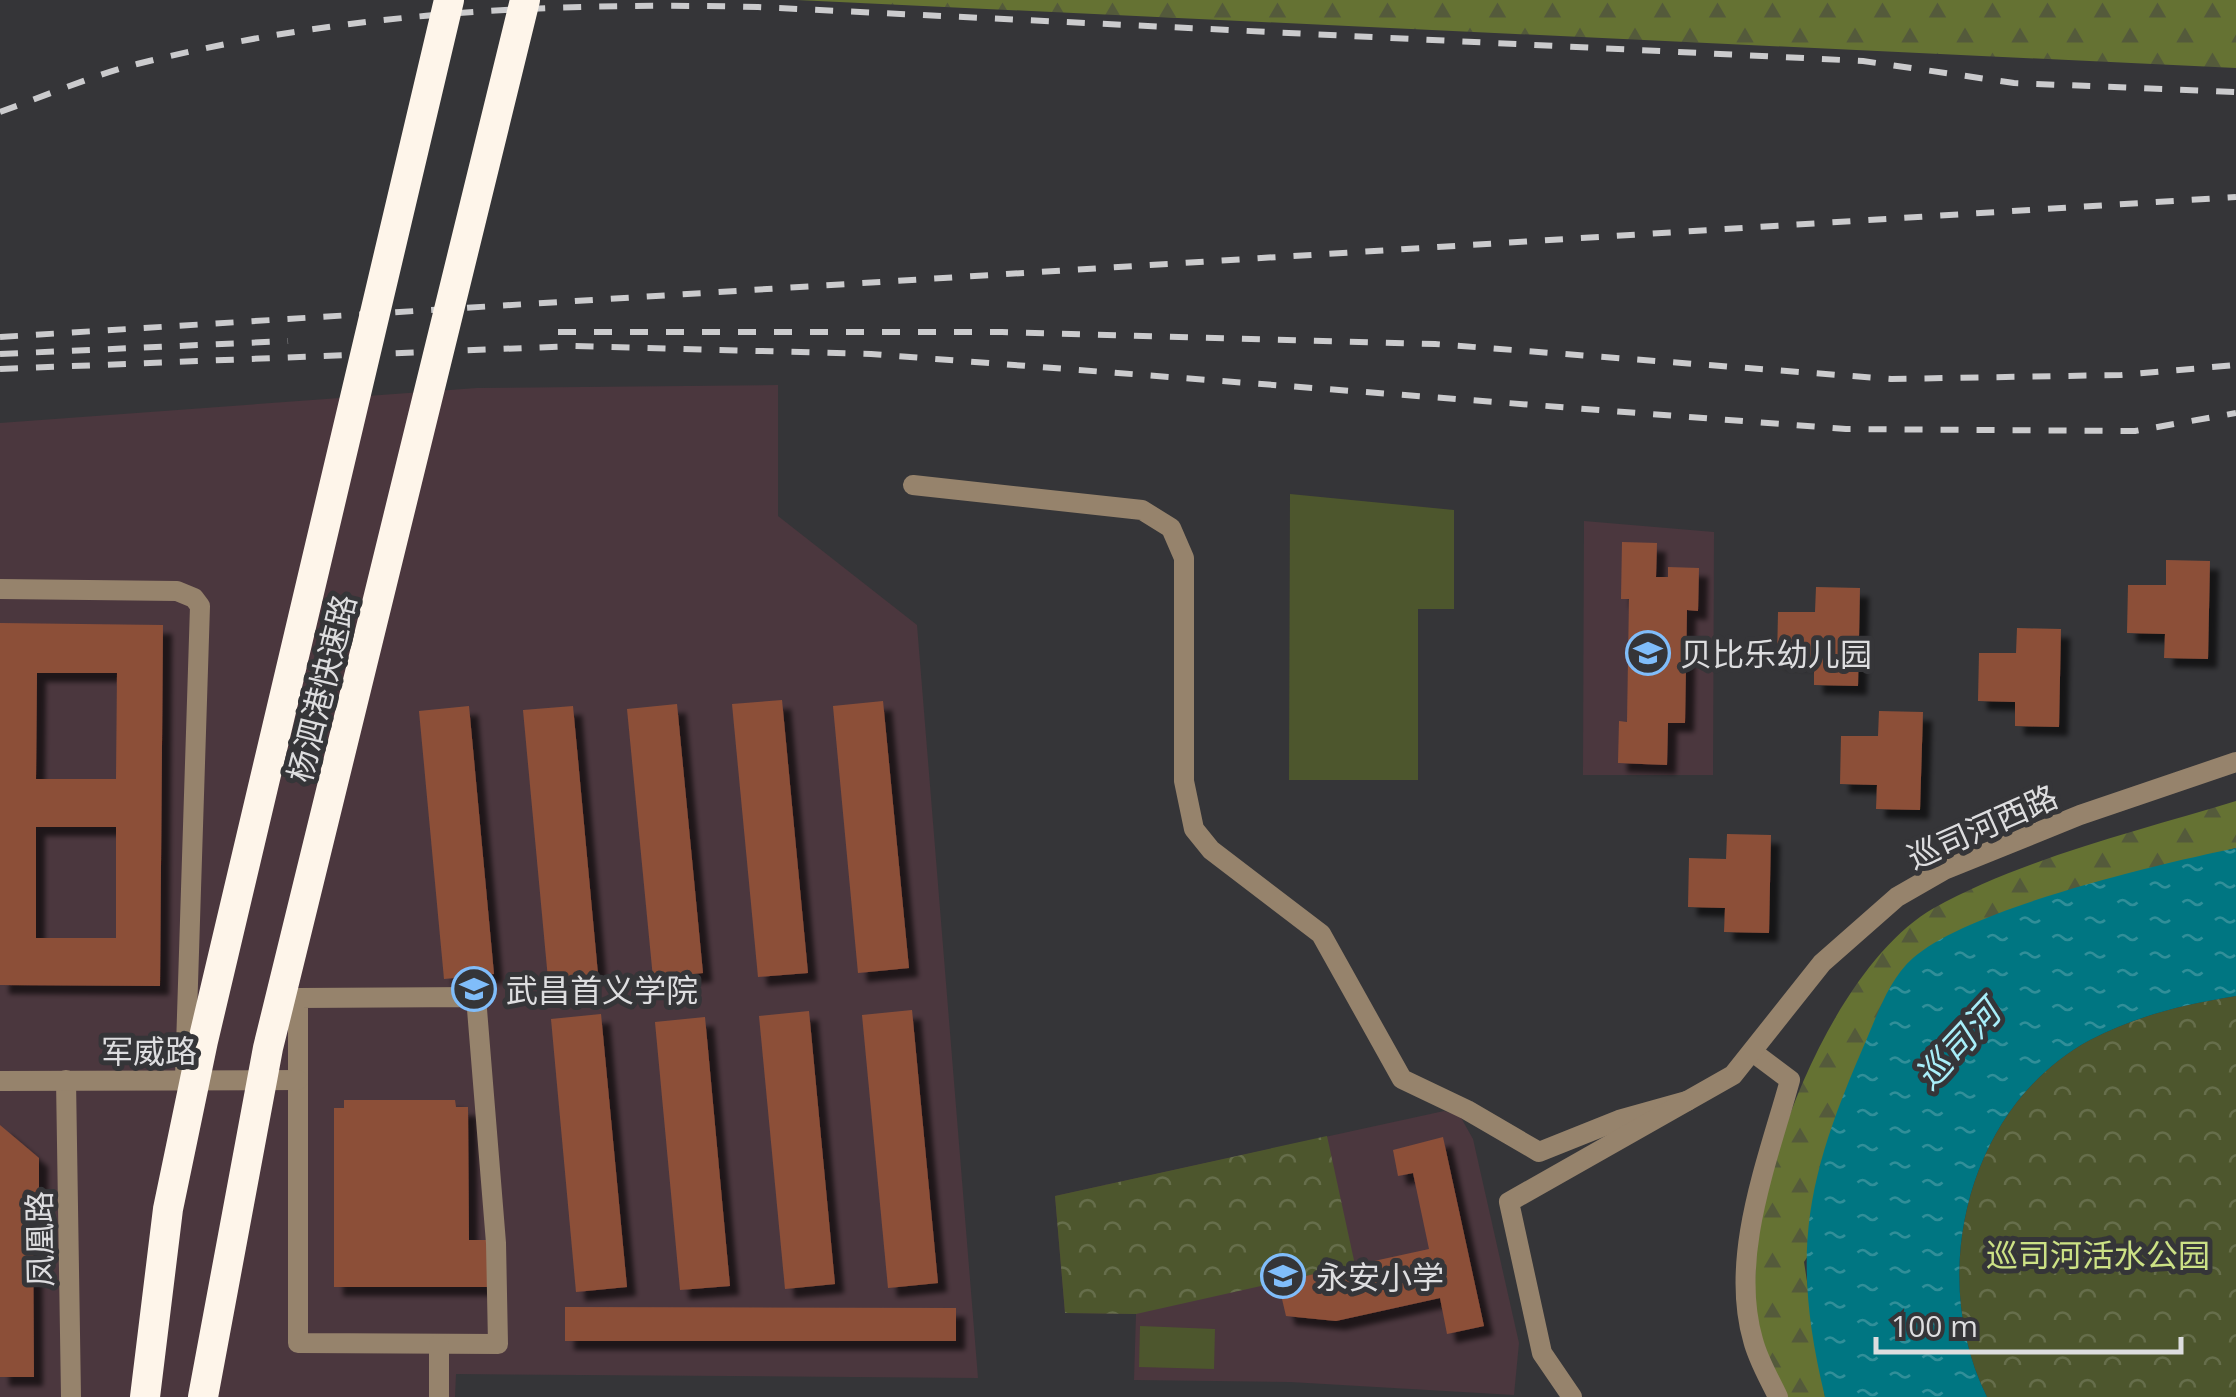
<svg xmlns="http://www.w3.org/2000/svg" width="2236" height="1397" font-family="'Open Sans','Noto Sans SC',sans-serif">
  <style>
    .education { fill: #4b373e }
    .green { fill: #4d562d }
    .forest { fill: url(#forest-firs) }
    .park { fill: url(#park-crowns) }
    .water { fill: url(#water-ripples) }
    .building { fill: #8c4f39; fill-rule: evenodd; filter: url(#shadow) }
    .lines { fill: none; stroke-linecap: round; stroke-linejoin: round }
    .street { stroke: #96836c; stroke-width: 20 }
    .rail { stroke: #cbcbcd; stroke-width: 6; stroke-dasharray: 18 18; stroke-linecap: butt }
    .highway-bridge { stroke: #fef5ea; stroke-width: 30 }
    .labels { text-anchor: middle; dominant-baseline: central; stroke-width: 10; stroke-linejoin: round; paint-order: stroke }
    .poi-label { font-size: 32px; fill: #dddddf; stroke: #353538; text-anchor: start }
    .street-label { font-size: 32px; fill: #dddddf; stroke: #353538 }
    .park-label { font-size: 32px; fill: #cce185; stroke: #353538 }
    .water-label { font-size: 35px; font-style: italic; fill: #a8eef9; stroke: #353538 }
  </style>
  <defs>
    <pattern id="forest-firs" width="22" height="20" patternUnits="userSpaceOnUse" patternTransform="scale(2.5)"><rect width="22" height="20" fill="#657233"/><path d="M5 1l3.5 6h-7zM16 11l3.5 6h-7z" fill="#545a3b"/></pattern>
    <pattern id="park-crowns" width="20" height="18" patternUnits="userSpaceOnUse" patternTransform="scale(2.5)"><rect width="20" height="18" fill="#4d562d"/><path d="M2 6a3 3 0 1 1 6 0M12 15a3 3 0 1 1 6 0" fill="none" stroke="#666e4b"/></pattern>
    <pattern id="water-ripples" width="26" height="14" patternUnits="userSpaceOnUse" patternTransform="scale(2.5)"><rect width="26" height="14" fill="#007682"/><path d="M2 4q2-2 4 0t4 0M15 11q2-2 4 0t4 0" fill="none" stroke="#318f99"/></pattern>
    <filter id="shadow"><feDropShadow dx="9" dy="9" stdDeviation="2.5" flood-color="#0009"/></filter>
  </defs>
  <rect width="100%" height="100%" fill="#353538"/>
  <!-- education -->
  <g class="education">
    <polygon points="778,385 778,516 917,625 978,1378 456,1374 455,1397 0,1397 0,423 477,388"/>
    <polygon points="1584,521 1714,532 1713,775 1583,775"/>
    <polygon points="1444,1111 1460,1116 1473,1139 1519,1343 1514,1395 1290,1382 1134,1380 1136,1314 1065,1313 1055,1196"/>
  </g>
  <!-- green -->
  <g class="green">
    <polygon points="1290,494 1454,510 1454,609 1418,609 1418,780 1289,780"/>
    <polygon points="1140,1326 1215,1329 1214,1369 1139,1367"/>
  </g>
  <!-- forest -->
  <g class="forest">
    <polygon points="797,0 2236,0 2236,68"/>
    <path d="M2236,801v47l-195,52 -237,362 21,135h-38c-11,-20 -22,-40 -27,-63 -28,-120 66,-365 174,-426 87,-49 207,-78 302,-107z"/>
  </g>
  <!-- park -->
  <g class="park">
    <path d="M2236,996v401h-249c-60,-120 -21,-290 103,-357 46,-24 95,-36 146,-44z"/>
    <polygon points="1327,1136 1355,1265 1136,1314 1065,1313 1055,1196"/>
  </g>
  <!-- water -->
  <path class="water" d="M2236,848v148c-51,8 -100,20 -146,44 -124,67 -163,237 -103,357h-162c-34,-141 -20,-215 37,-347 14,-31 25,-69 51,-92 57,-50 246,-94 323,-110z"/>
  <!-- building -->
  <g class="building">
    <polygon points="1622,542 1657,543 1656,577 1668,577 1668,567 1699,568 1698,611 1687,610 1685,723 1668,723 1667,765 1618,763 1619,721 1627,722 1629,599 1621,599"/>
    <polygon points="2166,560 2210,561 2208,659 2164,658 2165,634 2127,633 2128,585 2166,585"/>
    <polygon points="1816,587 1860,588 1858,686 1814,685 1814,661 1777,660 1778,612 1815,612"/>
    <path d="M0,623l163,2 -3,361 -160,-1zM37,673h80l-1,106h-80zM36,827h80v111h-80z"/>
    <polygon points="2017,628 2061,629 2059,727 2015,726 2015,702 1978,701 1979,653 2016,653"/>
    <polygon points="782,700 808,973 758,977 732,704"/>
    <polygon points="883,701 909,968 858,973 833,706"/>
    <polygon points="677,704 703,973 653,978 627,709"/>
    <polygon points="469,706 494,974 444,979 419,711"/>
    <polygon points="573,706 598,974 548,979 523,710"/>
    <polygon points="1879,711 1923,712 1920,810 1876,809 1877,785 1840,784 1841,736 1878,736"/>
    <polygon points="1727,834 1771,835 1769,933 1724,932 1725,908 1688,907 1689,858 1726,859"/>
    <polygon points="912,1010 938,1283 888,1288 862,1015"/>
    <polygon points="809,1011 835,1284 785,1289 759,1016"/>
    <polygon points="601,1014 627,1287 576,1292 551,1019"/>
    <polygon points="705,1017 730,1286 680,1290 655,1022"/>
    <polygon points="344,1100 455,1100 456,1107 468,1107 469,1240 489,1240 489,1287 334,1287 334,1108 344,1108"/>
    <polygon points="0,1125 39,1158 39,1215 33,1215 34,1377 0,1377"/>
    <polygon points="1443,1137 1484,1326 1447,1334 1440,1298 1336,1321 1286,1316 1278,1282 1429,1249 1413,1173 1398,1176 1393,1150"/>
    <polygon points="565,1307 956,1308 956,1341 565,1341"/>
  </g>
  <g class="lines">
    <!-- street -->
    <g class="street">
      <polyline points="913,485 1142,510 1171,528 1184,558 1184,781 1194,829 1211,850 1321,934 1402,1079 1467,1110 1539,1152 1619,1120 1687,1101"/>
      <polyline points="0,589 177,591 194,598 200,606 185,1078"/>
      <polygon points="476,997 496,1243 498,1344 298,1343 298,998"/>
      <path d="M1754,1053l36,27c-22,80 -61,177 -37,260 5,20 16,38 25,57"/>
      <polyline points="66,1080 71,1397"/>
      <polyline points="0,1081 298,1080"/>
      <polyline points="439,1397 439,1344"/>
      <polyline points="1572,1397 1542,1353 1509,1202 1733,1075 1822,963 1897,897 1944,870 2080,815 2236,762"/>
    </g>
    <!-- rail -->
    <g class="rail">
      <path d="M0,112c45,-16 91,-36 137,-48 206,-52 409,-62 621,-57l1105,54 151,22 222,9"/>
      <polyline points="558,332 1002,332 1435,344 1891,379 2121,375 2236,365"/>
      <polyline points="0,337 2236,197"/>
      <polyline points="0,354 288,341"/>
      <polyline points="0,369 575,346 871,354 1846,429 2135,431 2236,413"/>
    </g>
    <!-- highway-bridge -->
    <g class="highway-bridge">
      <polyline points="145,1397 168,1209 203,1041 449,0"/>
      <polyline points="203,1397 268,1048 525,0"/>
    </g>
  </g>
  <!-- icons -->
  <defs>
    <g id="school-ring" transform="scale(2.25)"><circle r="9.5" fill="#353538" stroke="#80bdfa" stroke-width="1.5"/><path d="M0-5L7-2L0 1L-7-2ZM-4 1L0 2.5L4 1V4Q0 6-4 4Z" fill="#80bdfa"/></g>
    <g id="university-ring" transform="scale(2.25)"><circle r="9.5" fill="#353538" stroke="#80bdfa" stroke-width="1.5"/><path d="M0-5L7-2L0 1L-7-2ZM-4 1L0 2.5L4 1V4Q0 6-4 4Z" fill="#80bdfa"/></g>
  </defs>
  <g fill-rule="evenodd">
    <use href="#school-ring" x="1648" y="653"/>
    <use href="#university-ring" x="474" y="989"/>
    <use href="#school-ring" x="1283" y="1276"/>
  </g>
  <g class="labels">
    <!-- poi labels -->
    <g class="poi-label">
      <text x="1680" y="653">贝比乐幼儿园</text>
      <text x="506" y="989">武昌首义学院</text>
      <text x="1316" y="1276">永安小学</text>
    </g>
    <!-- street labels -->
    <g class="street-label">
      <text transform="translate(321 688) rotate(-76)">杨泗港快速路</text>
      <text transform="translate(1982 826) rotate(-24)">巡司河西路</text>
      <text x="149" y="1050">军威路</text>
      <text transform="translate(39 1239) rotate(-91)">凤凰路</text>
    </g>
    <!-- park labels -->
    <g class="park-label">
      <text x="2098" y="1254">巡司河活水公园</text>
    </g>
    <!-- water labels -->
    <g class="water-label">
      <text transform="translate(1957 1044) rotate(-47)">巡司河</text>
    </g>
  </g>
  <!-- scale -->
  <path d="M1876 1337v15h305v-15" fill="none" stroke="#dddddf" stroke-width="5"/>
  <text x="1891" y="1337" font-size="30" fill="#dddddf" stroke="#353538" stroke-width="8" paint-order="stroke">100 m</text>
</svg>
